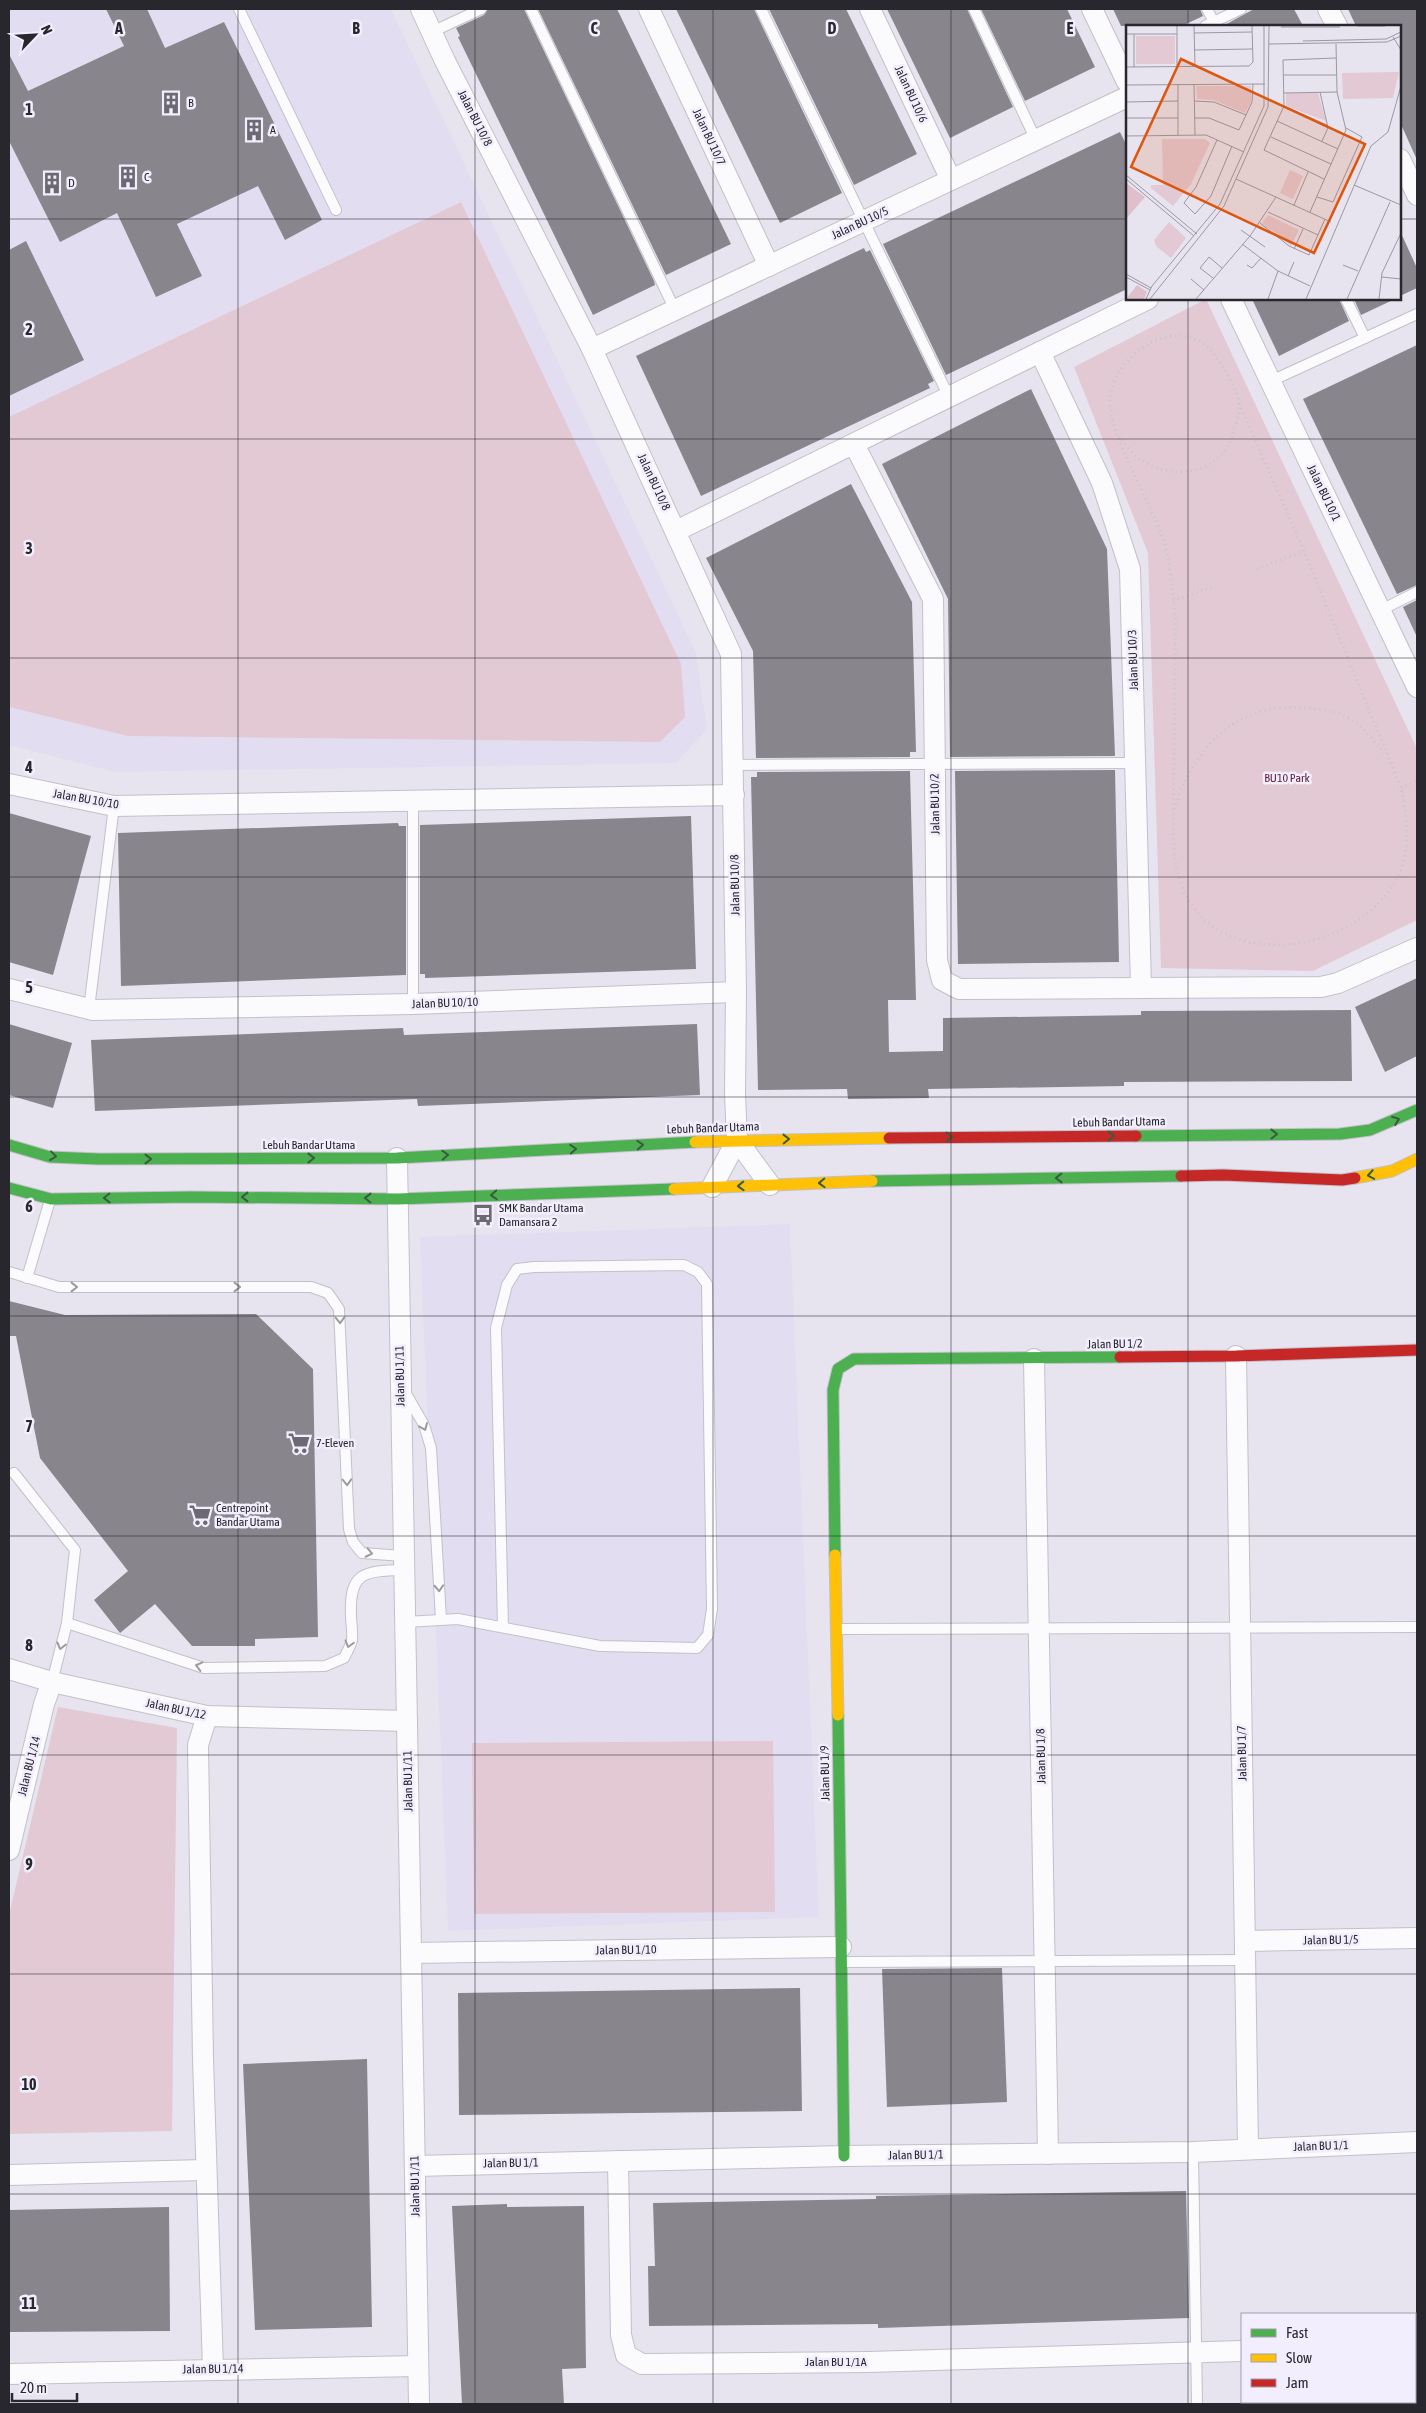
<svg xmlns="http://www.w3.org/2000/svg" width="1426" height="2413" font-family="'Asap Condensed',sans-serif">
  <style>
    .built { fill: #e3ddf2 }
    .green { fill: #e2c9d4 }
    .building { fill: #89858d }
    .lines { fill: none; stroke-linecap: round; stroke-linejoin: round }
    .lane-casing { stroke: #c2c0c9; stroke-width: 12 }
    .street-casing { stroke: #c2c0c9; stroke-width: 22 }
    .fast-casing { stroke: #c2c0c9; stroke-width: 13 }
    .slow-casing { stroke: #c2c0c9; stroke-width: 13 }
    .jam-casing { stroke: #c2c0c9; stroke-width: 13 }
    .path { stroke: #c7c6cb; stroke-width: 3; stroke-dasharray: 1 4; stroke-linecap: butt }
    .lane { stroke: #fbfbfd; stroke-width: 10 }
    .street { stroke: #fbfbfd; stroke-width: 20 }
    .fast { stroke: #4caf50; stroke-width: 11 }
    .slow { stroke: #ffc107; stroke-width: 11 }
    .jam { stroke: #c62828; stroke-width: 11 }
    .oneway { stroke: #375d3c }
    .oneway2 { stroke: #9c9ca0 }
    .grid { fill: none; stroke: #29272e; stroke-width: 1; stroke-opacity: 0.55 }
    .labels { text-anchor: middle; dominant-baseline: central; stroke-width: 5; stroke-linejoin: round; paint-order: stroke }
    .street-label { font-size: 12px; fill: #29272e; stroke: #f2eefe }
    .poi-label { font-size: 12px; fill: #29272e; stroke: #f2eefe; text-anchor: start }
    .park-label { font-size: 12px; fill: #611b35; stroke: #f2eefe }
    .inset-road { fill: none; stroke: #9b98a2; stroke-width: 1 }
    .view { fill: #de560e; fill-opacity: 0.15; stroke: #de560e; stroke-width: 2.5 }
    .inset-edge { fill: none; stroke: #29272e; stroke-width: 2.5 }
    .grid-label { font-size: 16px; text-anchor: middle; font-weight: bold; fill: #29272e; stroke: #f2eefe; stroke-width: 5; stroke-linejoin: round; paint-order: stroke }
  </style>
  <rect width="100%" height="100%" fill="#e7e4f0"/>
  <!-- built -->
  <g class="built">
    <polygon points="9,9 391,9 696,653 707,729 676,763 115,772 9,745"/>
    <polygon points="790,1224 819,1917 448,1931 420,1237"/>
  </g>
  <!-- green -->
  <g class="green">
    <polygon points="461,202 681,664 685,717 660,742 128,736 9,707 9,417"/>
    <polygon points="1206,299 1417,749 1417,920 1313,971 1161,968 1148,553 1074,367"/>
    <polygon points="58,1707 177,1728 172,2131 9,2134 9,1915"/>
    <polygon points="773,1741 775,1912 474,1914 472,1743"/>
  </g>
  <!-- building -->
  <g class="building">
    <polygon points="106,9 147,9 165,48 224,22 322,220 285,240 258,186 177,224 202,276 156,297 117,213 60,242 9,141 9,54 28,91 124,46"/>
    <polygon points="488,9 524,9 654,281 655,285 593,315 458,37 460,36 456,28 484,15"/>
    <polygon points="538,9 617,9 731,244 666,275"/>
    <polygon points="676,9 754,9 842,193 780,223"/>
    <polygon points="769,9 846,9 917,154 854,185"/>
    <polygon points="887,9 967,9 1013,107 950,138"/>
    <polygon points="981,9 1067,9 1095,67 1025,101"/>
    <polygon points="1113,9 1200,9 1203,16 1182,26 1121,26"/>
    <polygon points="1254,9 1294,9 1303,26 1223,26"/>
    <polygon points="1348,9 1417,9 1417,160 1400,122 1400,26 1356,26"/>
    <polygon points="1120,132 1127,146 1127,289 946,375 883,244"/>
    <polygon points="1400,231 1417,268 1417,288 1400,296"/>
    <polygon points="26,241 84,360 9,396 9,250"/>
    <polygon points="864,248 866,252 870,250 934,381 928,384 930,388 701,496 636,356"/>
    <polygon points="1252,299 1339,299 1349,321 1279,356"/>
    <polygon points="1354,299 1395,299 1361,315"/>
    <polygon points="1417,345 1417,585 1397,594 1303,399"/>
    <polygon points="1031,389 1107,549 1115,756 950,757 948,599 882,464"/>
    <polygon points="851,484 912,602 916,752 910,752 910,757 756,758 753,651 706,558"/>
    <polygon points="1417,600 1417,637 1403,607"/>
    <polygon points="1115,770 1119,962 958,964 955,771"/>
    <polygon points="910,771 916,1000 888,1000 889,1052 943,1051 943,1018 1141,1015 1141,1011 1351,1010 1352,1081 1124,1082 1124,1086 928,1089 929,1098 848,1099 847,1089 758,1090 751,777 757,777 757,772"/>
    <polygon points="9,813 91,836 53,975 9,962"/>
    <polygon points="691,816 696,969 425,978 425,974 420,974 420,825"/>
    <polygon points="398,823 399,826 406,826 406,975 121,986 118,833"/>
    <polygon points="1417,978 1417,1056 1385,1072 1355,1007"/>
    <polygon points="9,1024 72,1043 53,1108 9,1095"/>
    <polygon points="697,1024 700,1095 418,1106 417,1099 95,1111 91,1040 403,1028 404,1035"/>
    <polygon points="9,1301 65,1315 256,1314 313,1369 318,1637 255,1639 255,1646 192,1646 155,1604 120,1633 94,1600 128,1571 40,1458 16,1336 9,1336"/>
    <polygon points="1002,1968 1007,2102 887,2107 882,1969"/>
    <polygon points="800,1988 802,2111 459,2115 458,1993"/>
    <polygon points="367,2059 372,2327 255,2330 243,2064"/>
    <polygon points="1186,2191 1189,2318 878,2328 878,2324 649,2326 648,2266 655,2266 653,2203 876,2199 876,2196"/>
    <polygon points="507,2204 507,2207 584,2206 586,2368 562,2369 564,2404 462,2404 452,2206"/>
    <polygon points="169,2207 170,2331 9,2332 9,2210"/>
  </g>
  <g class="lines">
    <!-- lane casing -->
    <g class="lane-casing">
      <g id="lane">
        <polyline points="239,9 336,210"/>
        <polyline points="531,9 675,310"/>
        <polyline points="761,9 949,397"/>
        <polyline points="974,9 1036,140"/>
        <polyline points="1207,9 1216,26"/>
        <polyline points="1205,26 1241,9"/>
        <polyline points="432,32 481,9"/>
        <polyline points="1346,299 1365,338"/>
        <polyline points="1271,381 1417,314"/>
        <polyline points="1381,610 1417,592"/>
        <polyline points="734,765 1136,763"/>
        <polyline points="413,801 413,1004"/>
        <polyline points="89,1009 114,806"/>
        <polyline points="9,1272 59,1287 311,1287 328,1293 339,1309 349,1529 353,1542 362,1553 403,1556"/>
        <polyline points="27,1278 50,1200"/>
        <polyline points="405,1392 424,1425 431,1448 441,1619"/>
        <polyline points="14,1473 75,1550 67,1623"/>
        <polyline points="405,1622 458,1619 600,1646 697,1648 708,1635 712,1609 707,1284 698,1272 684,1265 534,1267 517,1269 507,1285 496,1328 503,1627"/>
        <polyline points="837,1629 1417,1627"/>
        <path d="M52,1682l15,-59 137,45 121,-2 19,-8c3,-6 7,-13 8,-18 1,-8 -1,-17 -1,-24 -2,-44 13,-45 52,-46"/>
        <polyline points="842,1962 1245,1960"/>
        <polyline points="1193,2152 1197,2404"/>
      </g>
    </g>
    <!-- street casing -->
    <g class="street-casing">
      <g id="street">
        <polyline points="421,9 445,61 592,349 731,654 736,992 735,1095 737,1140 712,1187"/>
        <polyline points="649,9 769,266"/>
        <polyline points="870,9 951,180"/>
        <polyline points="1092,9 1127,82"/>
        <polyline points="1328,9 1337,26"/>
        <polyline points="1400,159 1417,195"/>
        <polyline points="1231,299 1417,687"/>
        <polyline points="592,349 1127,97"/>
        <polyline points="1040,352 1102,483 1130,569 1141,987"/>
        <polyline points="854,444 933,599 937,960 942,980 959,989 1321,987 1338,983 1417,948"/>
        <polyline points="676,531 1148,299"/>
        <polyline points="9,784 114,806 734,795"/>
        <polyline points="9,989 93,1010 413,1004 736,992"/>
        <polyline points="737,1140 770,1185"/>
        <polyline points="397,1158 419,2404"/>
        <polyline points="1236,1356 1248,2149"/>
        <polyline points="1034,1359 1048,2154"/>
        <polyline points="9,1669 52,1682 207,1716 407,1721"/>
        <polyline points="207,1716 198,1745 203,2059 213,2369"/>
        <polyline points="9,1850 44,1704 52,1682"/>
        <polyline points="1245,1941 1417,1938"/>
        <polyline points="411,1953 841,1947"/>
        <polyline points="618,2161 621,2335 626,2355 642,2364 869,2362 1242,2351"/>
        <polyline points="415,2166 844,2156 1193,2152 1417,2142"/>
        <polyline points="9,2175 205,2170"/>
        <polyline points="1415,2351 1417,2351"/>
        <polyline points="9,2374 418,2366"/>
      </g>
    </g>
    <!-- fast casing -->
    <g class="fast-casing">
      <g id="fast">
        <polyline points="1136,1136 1340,1134 1370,1130 1417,1110"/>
        <polyline points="9,1145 50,1157 99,1159 397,1158 695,1142"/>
        <polyline points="872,1181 1181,1176"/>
        <polyline points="9,1188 51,1199 191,1197 398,1199 674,1189"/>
        <polyline points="835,1555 833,1390 838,1369 854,1359 1120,1357"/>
        <polyline points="838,1715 844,2156"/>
      </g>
    </g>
    <!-- slow casing -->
    <g class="slow-casing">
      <g id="slow">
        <polyline points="695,1142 889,1138"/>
        <polyline points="1355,1178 1392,1171 1417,1159"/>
        <polyline points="674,1189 872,1181"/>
        <polyline points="835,1555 838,1715"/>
      </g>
    </g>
    <!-- jam casing -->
    <g class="jam-casing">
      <g id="jam">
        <polyline points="889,1138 1136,1136"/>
        <polyline points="1181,1176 1223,1175 1342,1180 1355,1178"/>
        <polyline points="1120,1357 1236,1356 1417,1350"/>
      </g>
    </g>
    <!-- path -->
    <g class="path">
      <path d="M1119,436c6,7 12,17 19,22 34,25 85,16 96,-27 2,-9 7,-21 5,-29 -4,-16 -15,-36 -26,-49 -33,-42 -99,0 -103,45 -3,35 40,102 52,138 6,18 9,40 11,59 4,27 2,57 2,84 0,60 -3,119 -1,179 4,14 7,30 15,43 47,75 177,46 210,-27 12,-28 8,-57 2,-86l-97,-237 -65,-148"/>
      <polyline points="1257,569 1304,551"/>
      <polyline points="1173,601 1214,586"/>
      <polyline points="1401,788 1417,781"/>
      <path d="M1174,809c20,-61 61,-107 130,-101 17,1 33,3 48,12 13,8 22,22 32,33"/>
    </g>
    <!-- lane -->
    <use href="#lane" class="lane"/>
    <!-- street -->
    <use href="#street" class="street"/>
    <!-- fast -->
    <use href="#fast" class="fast"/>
    <!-- slow -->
    <use href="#slow" class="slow"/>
    <!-- jam -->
    <use href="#jam" class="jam"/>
  </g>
  <!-- one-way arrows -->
  <defs><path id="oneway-chevron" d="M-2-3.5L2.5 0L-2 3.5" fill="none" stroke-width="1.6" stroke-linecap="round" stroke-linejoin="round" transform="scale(1.25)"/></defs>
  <g class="oneway">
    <use href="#oneway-chevron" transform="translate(1396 1120) rotate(-21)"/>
    <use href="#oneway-chevron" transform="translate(1274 1134) rotate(-1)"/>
    <use href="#oneway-chevron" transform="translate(1111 1136) rotate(-1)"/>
    <use href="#oneway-chevron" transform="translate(949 1137) rotate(-1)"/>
    <use href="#oneway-chevron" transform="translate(786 1139) rotate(-1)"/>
    <use href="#oneway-chevron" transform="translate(640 1145) rotate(-3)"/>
    <use href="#oneway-chevron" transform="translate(573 1149) rotate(-4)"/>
    <use href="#oneway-chevron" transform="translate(445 1155) rotate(-3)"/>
    <use href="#oneway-chevron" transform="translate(53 1156) rotate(7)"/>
    <use href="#oneway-chevron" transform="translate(311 1158)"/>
    <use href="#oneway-chevron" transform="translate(148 1159)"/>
    <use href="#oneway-chevron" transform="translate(1371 1175) rotate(170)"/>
    <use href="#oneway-chevron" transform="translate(1059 1178) rotate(179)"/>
    <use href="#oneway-chevron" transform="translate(822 1183) rotate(178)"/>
    <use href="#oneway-chevron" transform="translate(741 1186) rotate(178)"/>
    <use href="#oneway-chevron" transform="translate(494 1195) rotate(177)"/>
    <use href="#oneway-chevron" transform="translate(245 1197) rotate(-180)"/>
    <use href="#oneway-chevron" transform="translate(107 1198) rotate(179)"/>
    <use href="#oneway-chevron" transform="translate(368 1198) rotate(-179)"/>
  </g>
  <g class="oneway2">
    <use href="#oneway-chevron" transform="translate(74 1287)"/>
    <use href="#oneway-chevron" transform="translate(237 1287)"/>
    <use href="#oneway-chevron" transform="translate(340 1320) rotate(88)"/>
    <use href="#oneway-chevron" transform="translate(424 1427) rotate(68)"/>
    <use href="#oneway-chevron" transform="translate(347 1482) rotate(88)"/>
    <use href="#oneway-chevron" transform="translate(369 1553) rotate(12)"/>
    <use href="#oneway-chevron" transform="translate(439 1588) rotate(87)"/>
    <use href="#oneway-chevron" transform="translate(349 1644) rotate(106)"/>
    <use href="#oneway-chevron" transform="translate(61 1646) rotate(104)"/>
    <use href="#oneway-chevron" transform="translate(199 1666) rotate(-166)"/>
  </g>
  <!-- grid -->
  <path class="grid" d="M238,9v2395M475,9v2395M713,9v2395M951,9v2395M1188,9v17M9,219h1118M1400,219h17M1188,299v2105M9,439h1408M9,658h1408M9,877h1408M9,1097h1408M9,1316h1408M9,1536h1408M9,1755h1408M9,1974h1408M9,2194h1408"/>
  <!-- icons -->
  <defs>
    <g id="building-bare" transform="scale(1.725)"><path d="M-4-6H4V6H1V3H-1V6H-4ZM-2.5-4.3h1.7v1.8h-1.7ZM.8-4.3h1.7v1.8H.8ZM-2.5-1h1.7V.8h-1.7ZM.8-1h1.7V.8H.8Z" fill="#6c6972" stroke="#f2eefe" stroke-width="2.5" paint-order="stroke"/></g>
    <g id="bus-bare" transform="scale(1.725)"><path d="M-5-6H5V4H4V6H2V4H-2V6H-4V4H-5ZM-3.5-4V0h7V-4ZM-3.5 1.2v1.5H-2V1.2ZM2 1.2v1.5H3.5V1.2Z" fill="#6c6972" stroke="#f2eefe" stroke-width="2.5" paint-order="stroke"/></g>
    <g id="supermarket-bare" transform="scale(1.725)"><path d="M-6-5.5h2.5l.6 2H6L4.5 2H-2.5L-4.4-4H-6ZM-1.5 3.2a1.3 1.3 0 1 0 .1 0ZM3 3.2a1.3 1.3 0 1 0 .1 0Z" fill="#6c6972" stroke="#f2eefe" stroke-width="2.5" paint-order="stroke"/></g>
  </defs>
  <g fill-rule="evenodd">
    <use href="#building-bare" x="171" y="103"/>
    <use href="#building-bare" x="254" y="130"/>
    <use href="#building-bare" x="128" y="177"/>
    <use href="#building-bare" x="52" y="183"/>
    <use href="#bus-bare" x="483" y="1215"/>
    <use href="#supermarket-bare" x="299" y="1443"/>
    <use href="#supermarket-bare" x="200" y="1515"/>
  </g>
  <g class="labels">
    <!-- street labels -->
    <g class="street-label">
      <text transform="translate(911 94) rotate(65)">Jalan BU 10/6</text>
      <text transform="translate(475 118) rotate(63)">Jalan BU 10/8</text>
      <text transform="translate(709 137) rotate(65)">Jalan BU 10/7</text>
      <text transform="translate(860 223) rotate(-25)">Jalan BU 10/5</text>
      <text transform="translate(654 482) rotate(65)">Jalan BU 10/8</text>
      <text transform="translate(1324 493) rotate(64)">Jalan BU 10/1</text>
      <text transform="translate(1133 660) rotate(-92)">Jalan BU 10/3</text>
      <text transform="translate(86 799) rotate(10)">Jalan BU 10/10</text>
      <text transform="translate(935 804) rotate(-91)">Jalan BU 10/2</text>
      <text transform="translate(735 885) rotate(-91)">Jalan BU 10/8</text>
      <text transform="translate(445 1003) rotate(-2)">Jalan BU 10/10</text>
      <text transform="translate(1119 1122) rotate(-1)">Lebuh Bandar Utama</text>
      <text transform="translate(713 1128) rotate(-2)">Lebuh Bandar Utama</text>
      <text x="309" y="1145">Lebuh Bandar Utama</text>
      <text transform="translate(1115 1344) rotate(-1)">Jalan BU 1/2</text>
      <text transform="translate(400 1376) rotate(-91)">Jalan BU 1/11</text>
      <text transform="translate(176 1709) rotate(12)">Jalan BU 1/12</text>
      <text transform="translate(1242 1753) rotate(-91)">Jalan BU 1/7</text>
      <text transform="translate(1041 1756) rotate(-91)">Jalan BU 1/8</text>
      <text transform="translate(29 1766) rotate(-76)">Jalan BU 1/14</text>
      <text transform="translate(825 1773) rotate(-91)">Jalan BU 1/9</text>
      <text transform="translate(408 1781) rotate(-91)">Jalan BU 1/11</text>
      <text transform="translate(1331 1940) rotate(-1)">Jalan BU 1/5</text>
      <text transform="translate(626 1950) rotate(-1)">Jalan BU 1/10</text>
      <text transform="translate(1321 2146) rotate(-2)">Jalan BU 1/1</text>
      <text transform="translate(916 2155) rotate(-1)">Jalan BU 1/1</text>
      <text transform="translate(511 2163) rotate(-1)">Jalan BU 1/1</text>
      <text transform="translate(415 2186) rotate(-91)">Jalan BU 1/11</text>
      <text x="836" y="2362">Jalan BU 1/1A</text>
      <text transform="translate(213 2369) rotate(-1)">Jalan BU 1/14</text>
    </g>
    <!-- poi labels -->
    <g class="poi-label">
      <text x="188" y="103">B</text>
      <text x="270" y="130">A</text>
      <text x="144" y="177">C</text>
      <text x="68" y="183">D</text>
      <text x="499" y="1208">SMK Bandar Utama<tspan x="499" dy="14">Damansara 2</tspan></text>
      <text x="316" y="1443">7-Eleven</text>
      <text x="216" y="1508">Centrepoint<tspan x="216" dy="14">Bandar Utama</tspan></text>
    </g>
    <!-- park labels -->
    <g class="park-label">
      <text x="1287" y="778">BU10 Park</text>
    </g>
  </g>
  <!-- overview -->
  <g transform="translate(1126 25)">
    <rect width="275" height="275" fill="#e7e4f0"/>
    <path d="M10,11h39v28h-39zM273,47l-6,26 -50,1 -1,-26zM70,61h55v16l-6,11 -32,-13 -16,-1zM160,68h32l8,28 -40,-15zM36,114h43l5,4 -19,41 -18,22 -22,-18v-3h12zM164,145l13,6 -10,23 -13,-6zM142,190l31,15 -8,16 -29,-23zM43,197l17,16 -15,20 -15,-12 -2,-6z" fill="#e2c9d4"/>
    <path d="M0,158l19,14 -19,22zM11,260l10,7 -3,7h-18z" fill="#e0bfcd"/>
    <path class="inset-road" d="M51,1v41M68,1l1,40M231,1h28M155,2h59M68,8l58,-1M0,9h51M8,9v33M267,12l8,13M177,16l83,-2 15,-7M143,19l118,-2 14,-6M68,25l58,-1M0,42l123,-1 4,-4 -1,-36M158,50h52M52,59v51M68,59l1,51M0,60l139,-1M194,67l8,36 -6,13M158,68l53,-1M68,76l20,1 32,13M0,77l52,-1M158,81l43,19M0,93h52M69,93h14l30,12 13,-28 1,-18M151,96l61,28M0,111l80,-1 38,17M145,112l60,27M91,115l-21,47 -12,16 11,11 16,-18 21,-50M0,150l71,59M0,154l68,57M110,154l95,43M198,154l-60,-29 20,-44 -1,-46 53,-2M228,160l47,20M191,172l16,5 29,-65 -16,-9M168,180l14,-33M142,187l50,23M184,187l36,-82 -9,-38 -1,-48M134,198l29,23 20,9 16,-36M115,205l24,17M116,219l36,27 32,15M168,224l9,-20M121,240l5,3 9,-10M217,240l15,6M0,249l25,14M162,251l6,-14M0,252l24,13M256,252l19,2M87,253l-13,-10 9,-11 13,11M65,254l13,11M20,274l6,-13 68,-82 44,-98v-80M24,274l74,-93 44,-99 1,-81M70,274l54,-63 26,-39M142,274l10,-28M180,274l65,-153 17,-14 13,-46M221,274l43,-97M253,274l3,-26 19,-40"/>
    <path class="view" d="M55,34l184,85 -51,109 -183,-86z"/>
    <rect width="275" height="275" class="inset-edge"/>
  </g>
  <g class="grid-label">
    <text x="119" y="34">A</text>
    <text x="356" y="34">B</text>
    <text x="594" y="34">C</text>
    <text x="832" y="34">D</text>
    <text x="1070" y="34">E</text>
    <text x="29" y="115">1</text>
    <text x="29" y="335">2</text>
    <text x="29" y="554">3</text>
    <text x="29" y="773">4</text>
    <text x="29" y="993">5</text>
    <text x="29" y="1212">6</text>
    <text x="29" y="1432">7</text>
    <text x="29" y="1651">8</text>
    <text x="29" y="1870">9</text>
    <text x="29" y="2090">10</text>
    <text x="29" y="2309">11</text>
  </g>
  <!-- border -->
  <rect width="1426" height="2413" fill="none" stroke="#29272e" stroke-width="20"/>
  <!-- legend -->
  <rect x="1241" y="2313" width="175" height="90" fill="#f2eefe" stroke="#a29eab"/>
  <rect x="1251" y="2329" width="25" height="8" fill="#4caf50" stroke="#a29eab"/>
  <text x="1286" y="2338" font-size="15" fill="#29272e">Fast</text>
  <rect x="1251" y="2354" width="25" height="8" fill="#ffc107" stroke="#a29eab"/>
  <text x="1286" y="2363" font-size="15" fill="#29272e">Slow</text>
  <rect x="1251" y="2379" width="25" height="8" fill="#c62828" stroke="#a29eab"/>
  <text x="1286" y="2388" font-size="15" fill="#29272e">Jam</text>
  <!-- north arrow -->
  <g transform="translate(35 35) rotate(65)" stroke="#f2eefe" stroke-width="4" paint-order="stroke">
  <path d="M0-4L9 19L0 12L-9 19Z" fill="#29272e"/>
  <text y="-8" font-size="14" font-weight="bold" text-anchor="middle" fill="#29272e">N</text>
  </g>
  <!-- scale -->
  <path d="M12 2393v8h65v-8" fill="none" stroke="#29272e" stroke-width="2.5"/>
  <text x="20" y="2393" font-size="15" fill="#29272e" stroke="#f2eefe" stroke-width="4" paint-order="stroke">20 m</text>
</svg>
